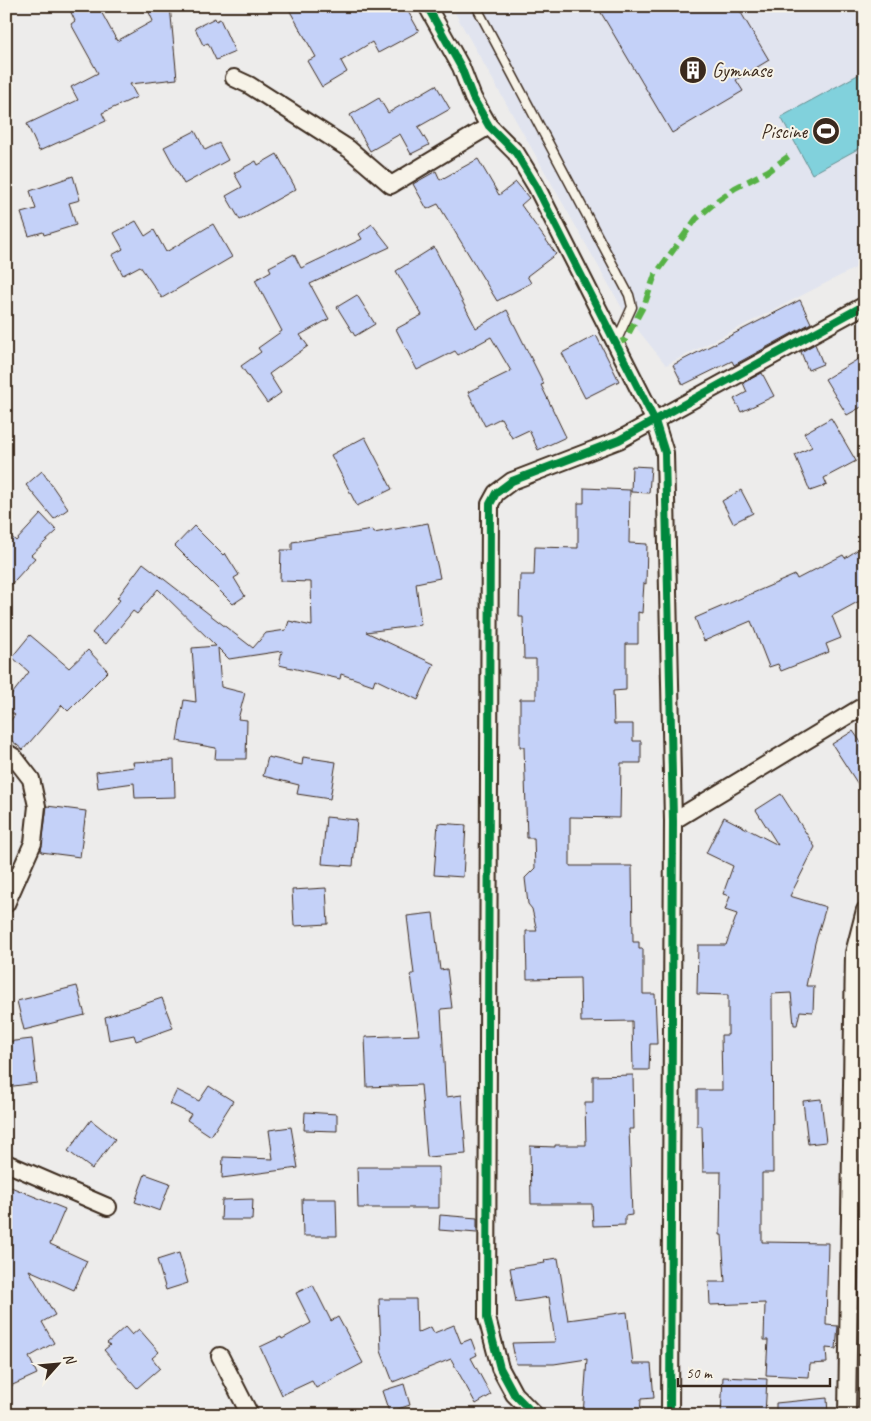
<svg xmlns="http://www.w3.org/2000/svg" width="871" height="1421" font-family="Caveat,sans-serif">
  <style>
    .built { fill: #e1e4ef }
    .water { fill: #81d1dc; stroke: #658e90 }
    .building { fill: #c4d1f8; stroke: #3b2a1e }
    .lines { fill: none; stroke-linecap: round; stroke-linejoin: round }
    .lane-casing { stroke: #3b2a1e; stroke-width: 11 }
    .street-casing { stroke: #3b2a1e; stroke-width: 20 }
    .lane { stroke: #f7f3e8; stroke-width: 8 }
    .street { stroke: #f7f3e8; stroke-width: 16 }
    .quiet { stroke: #57b245; stroke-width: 6; stroke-dasharray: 12 6; stroke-linecap: butt }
    .cycleway-casing { stroke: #f7f3e8; stroke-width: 11 }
    .cycleway { stroke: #00873e; stroke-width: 8 }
    .labels { text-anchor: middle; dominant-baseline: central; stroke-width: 4; stroke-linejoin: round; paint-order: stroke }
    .poi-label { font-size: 20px; fill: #3b2a1e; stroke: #f7f3e8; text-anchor: start }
  </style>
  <rect width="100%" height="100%" fill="#edeceb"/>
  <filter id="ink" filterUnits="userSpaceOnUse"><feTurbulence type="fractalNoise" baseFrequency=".02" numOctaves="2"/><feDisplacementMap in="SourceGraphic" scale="10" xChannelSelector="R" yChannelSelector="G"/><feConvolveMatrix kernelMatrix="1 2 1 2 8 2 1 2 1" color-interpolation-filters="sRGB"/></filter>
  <g filter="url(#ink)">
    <!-- built -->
    <polygon class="built" points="451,6 865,6 865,263 666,365 626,315"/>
    <!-- water -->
    <polygon class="water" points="865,71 865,145 812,174 781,117"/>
    <!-- building -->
    <g class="building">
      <polygon points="68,6 98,6 117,41 153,21 146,6 170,6 177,79 130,84 137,97 102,113 106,121 39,151 27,124 78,100 71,87 98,73 71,24 75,21"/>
      <polygon points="287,6 405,6 419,31 378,53 372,42 341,61 347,72 322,87 307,61 316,57"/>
      <polygon points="597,6 737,6 769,60 736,80 743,91 672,133"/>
      <polygon points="215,18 216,21 220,19 235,52 216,60 208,43 203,45 195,28"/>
      <polygon points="436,85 450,109 418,127 429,145 411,154 400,134 370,151 350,115 379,98 388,113"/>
      <polygon points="195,131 205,150 219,143 228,160 184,184 164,147"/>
      <polygon points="277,154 296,189 240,220 226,196 242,187 234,173 256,161 258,165"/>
      <polygon points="478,159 499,195 516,182 529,198 521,205 556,254 527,276 531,283 497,301 438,204 427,209 413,184 436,171 440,180"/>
      <polygon points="73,176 80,200 69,203 76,225 44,235 43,232 29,236 21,213 36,209 30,191"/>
      <polygon points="136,221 145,236 154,230 166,252 213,224 232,257 162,298 140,266 123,275 112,255 123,249 114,233"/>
      <polygon points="372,224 390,247 310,284 329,319 300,335 308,346 269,374 281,393 267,403 241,366 261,352 258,348 282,331 255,280 271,271 269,267 294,254 301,268 362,239 359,234"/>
      <polygon points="434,247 476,328 507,310 544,384 541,385 566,437 538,450 529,430 512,438 501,418 485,426 468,392 511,371 491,337 458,355 455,351 417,370 396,329 422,315 396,271"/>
      <polygon points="357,295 375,324 355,336 337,307"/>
      <polygon points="800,300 811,323 734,365 732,361 683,385 673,365"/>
      <polygon points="596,335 619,381 585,398 562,353"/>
      <polygon points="815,344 823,364 808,370 801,352"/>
      <polygon points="865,355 865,405 847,415 825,379"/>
      <polygon points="762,373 774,396 741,412 734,399 747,392 743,383"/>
      <polygon points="831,418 856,461 824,478 827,485 810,491 795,455 812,447 804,433"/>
      <polygon points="365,437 392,489 357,506 331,455"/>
      <polygon points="632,466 651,467 649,493 631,492"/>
      <polygon points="42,471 68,509 54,519 26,485"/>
      <polygon points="584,488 630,490 629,543 647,544 646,584 644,583 642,613 638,612 638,644 626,644 626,690 613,691 614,724 633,724 633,741 641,741 641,763 621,763 620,818 570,817 570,866 632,866 633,942 639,942 639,949 643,949 643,994 655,994 657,1044 650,1044 649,1070 633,1070 632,1021 581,1022 580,978 527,979 526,931 537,931 532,909 528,904 525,878 535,868 534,838 527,838 524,747 520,747 520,699 536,699 536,659 524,659 523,617 519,617 520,575 534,575 535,547 578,548 578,503 584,503"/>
      <polygon points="741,490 753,513 733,523 722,501"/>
      <polygon points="41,514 57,531 31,555 35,558 6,590 6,532 16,541"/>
      <polygon points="428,523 440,578 416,583 421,625 366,632 434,664 418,700 375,679 373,685 341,674 340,679 279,665 282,651 229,659 218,648 221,687 245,693 238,719 247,720 246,759 215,759 216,748 177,741 184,700 196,702 192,648 216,646 158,589 137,614 133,611 106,644 92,633 120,600 117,598 143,563 253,648 266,633 286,630 289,621 312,626 311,582 280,581 281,550 292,550 292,542 373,530 374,533"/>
      <polygon points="194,526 223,555 225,553 239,575 234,578 245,596 233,604 175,546"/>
      <polygon points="865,545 865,598 832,616 841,638 826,644 829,652 781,671 778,664 769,667 751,621 704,641 695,618 795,575 797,579 843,555 845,558"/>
      <polygon points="30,635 69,668 88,650 108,671 68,711 62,705 23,750 6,736 6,726 15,715 6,709 6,702 29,672 12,657"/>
      <polygon points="853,731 865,748 865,795 832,744"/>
      <polygon points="268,757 302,765 303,757 336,762 330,799 297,794 299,785 263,776"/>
      <polygon points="174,760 175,797 135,798 134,783 98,788 96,772 134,767 133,762"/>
      <polygon points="781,794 815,847 790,896 826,907 815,943 806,986 814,986 813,1012 800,1011 797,1025 794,1025 791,993 772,994 773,1173 762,1173 762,1242 828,1243 826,1325 838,1326 836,1349 826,1348 827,1363 810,1364 809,1377 766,1375 768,1340 764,1340 765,1303 710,1305 709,1282 725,1282 722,1235 720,1235 721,1172 703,1172 702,1126 697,1126 697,1090 722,1090 721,1035 728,1035 728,995 697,994 698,945 726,945 737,914 725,910 730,896 723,894 733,866 706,853 724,817 778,845 756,810"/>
      <polygon points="47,806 86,811 80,857 41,852"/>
      <polygon points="326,817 357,820 353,866 322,864"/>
      <polygon points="438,823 466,825 463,877 434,875"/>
      <polygon points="326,888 328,924 294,926 292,890"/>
      <polygon points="433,913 440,970 447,969 452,1008 441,1009 446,1097 462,1095 466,1154 427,1157 421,1085 367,1087 365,1037 419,1035 411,974 414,974 407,916"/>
      <polygon points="77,986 85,1015 24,1030 17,1001"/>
      <polygon points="162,998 173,1028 136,1041 134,1035 109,1040 105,1017"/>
      <polygon points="32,1039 37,1083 6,1087 6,1042"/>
      <polygon points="633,1075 634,1129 629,1129 632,1215 625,1216 625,1225 593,1226 592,1204 531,1204 530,1146 555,1147 555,1145 586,1145 585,1102 593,1102 593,1076"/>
      <polygon points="209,1086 233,1101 211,1136 187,1120 191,1114 170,1104 177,1090 199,1101"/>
      <polygon points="821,1099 826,1142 808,1144 803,1101"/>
      <polygon points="305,1112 337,1114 337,1131 304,1130"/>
      <polygon points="91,1120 115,1139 92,1169 68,1151"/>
      <polygon points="291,1127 298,1168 222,1178 223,1157 273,1159 269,1130"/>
      <polygon points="357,1167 439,1167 439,1208 358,1208"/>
      <polygon points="145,1174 170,1183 160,1211 135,1202"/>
      <polygon points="6,1185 65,1209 50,1244 87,1261 74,1290 29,1270 55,1315 42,1322 54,1343 29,1357 37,1374 6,1388"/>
      <polygon points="253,1199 252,1220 221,1220 222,1200"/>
      <polygon points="302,1199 336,1199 337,1236 303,1236"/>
      <polygon points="440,1215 477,1218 477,1233 439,1230"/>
      <polygon points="179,1253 188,1283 166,1290 157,1260"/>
      <polygon points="558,1258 568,1320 627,1312 633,1364 651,1364 654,1398 641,1399 640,1415 583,1415 587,1359 554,1364 516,1364 512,1343 555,1342 549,1297 516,1302 510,1268 545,1263 544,1260"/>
      <polygon points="313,1285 331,1321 338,1317 363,1363 316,1388 312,1381 282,1395 260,1347 281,1337 282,1339 311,1323 296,1293"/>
      <polygon points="379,1299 416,1299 417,1333 431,1327 434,1333 454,1325 461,1343 471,1339 477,1355 471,1358 491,1395 476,1404 451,1359 393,1382 381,1351"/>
      <polygon points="125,1327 132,1335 139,1329 159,1352 152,1358 160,1368 137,1388 104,1350 110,1345 107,1343"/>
      <polygon points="723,1377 767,1379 765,1415 721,1415"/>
      <polygon points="404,1384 410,1405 389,1412 382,1391"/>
      <polygon points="827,1398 828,1415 776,1415 776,1403"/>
    </g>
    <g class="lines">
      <!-- lane casing -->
      <g class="lane-casing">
        <polyline id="lane" points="476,6 629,295 632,307 616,342"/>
      </g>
      <!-- street casing -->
      <g class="street-casing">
        <g id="street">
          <polyline points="427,6 461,67 473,98 489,126 516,153 536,186 655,421 665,453 673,821 670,1415"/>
          <polyline points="234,78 249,85 349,149 391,185 489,126"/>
          <polyline points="6,752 14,757 31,779 37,806 33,843 6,904"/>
          <polyline points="673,821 865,705"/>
          <polyline points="6,1163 108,1207"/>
          <polyline points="220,1356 250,1415"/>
          <polyline points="535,1415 514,1394 500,1368 487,1318 490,504 496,493 512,481 619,440 865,305"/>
          <polyline points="847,1415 854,953 865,910"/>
        </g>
      </g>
      <!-- lane -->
      <use href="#lane" class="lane"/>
      <!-- street -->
      <use href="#street" class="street"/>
      <!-- quiet -->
      <polyline class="quiet" points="615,344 625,340 645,303 655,275 696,219 718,200 735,188 768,171 789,156"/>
      <!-- cycleway casing -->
      <g class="cycleway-casing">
        <g id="cycleway">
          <polyline points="427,6 461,67 473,98 489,126 516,153 536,186 655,421 665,453 673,821 670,1415"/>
          <polyline points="535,1415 514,1394 500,1368 487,1318 490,504 496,493 512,481 619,440 865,305"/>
        </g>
      </g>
      <!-- cycleway -->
      <use href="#cycleway" class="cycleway"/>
    </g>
  </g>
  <!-- icons -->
  <defs>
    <g id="building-disc" transform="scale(1.4375)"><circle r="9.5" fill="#3b2a1e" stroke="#f7f3e8"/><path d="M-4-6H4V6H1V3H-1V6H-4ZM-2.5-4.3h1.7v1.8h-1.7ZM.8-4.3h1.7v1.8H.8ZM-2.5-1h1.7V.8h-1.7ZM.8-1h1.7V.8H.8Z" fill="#fff"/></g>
    <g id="stadium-disc" transform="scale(1.4375)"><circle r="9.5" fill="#3b2a1e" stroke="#f7f3e8"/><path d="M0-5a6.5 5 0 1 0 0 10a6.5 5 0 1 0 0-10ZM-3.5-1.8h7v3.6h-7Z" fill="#fff"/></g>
  </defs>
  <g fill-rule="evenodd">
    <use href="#building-disc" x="693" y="70"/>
    <use href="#stadium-disc" x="826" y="131"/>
  </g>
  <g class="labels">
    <!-- poi labels -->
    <g class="poi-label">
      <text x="712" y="70">Gymnase</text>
      <text x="807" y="131" text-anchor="end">Piscine</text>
    </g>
  </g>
  <!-- margin -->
  <rect width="871" height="1421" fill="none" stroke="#f7f3e8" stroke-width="25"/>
  <rect x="12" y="12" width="846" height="1396" fill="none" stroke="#3b2a1e" stroke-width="2" filter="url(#ink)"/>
  <!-- north arrow -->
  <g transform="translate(58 1364) rotate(63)" stroke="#f7f3e8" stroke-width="4" paint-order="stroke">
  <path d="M0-4L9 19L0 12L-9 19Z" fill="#3b2a1e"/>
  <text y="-8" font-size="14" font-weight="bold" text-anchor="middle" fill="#3b2a1e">N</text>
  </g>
  <!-- scale -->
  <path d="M678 1378v8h152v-8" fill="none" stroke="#3b2a1e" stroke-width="2.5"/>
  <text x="686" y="1378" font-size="15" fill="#3b2a1e" stroke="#f7f3e8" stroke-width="4" paint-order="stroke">50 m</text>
</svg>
